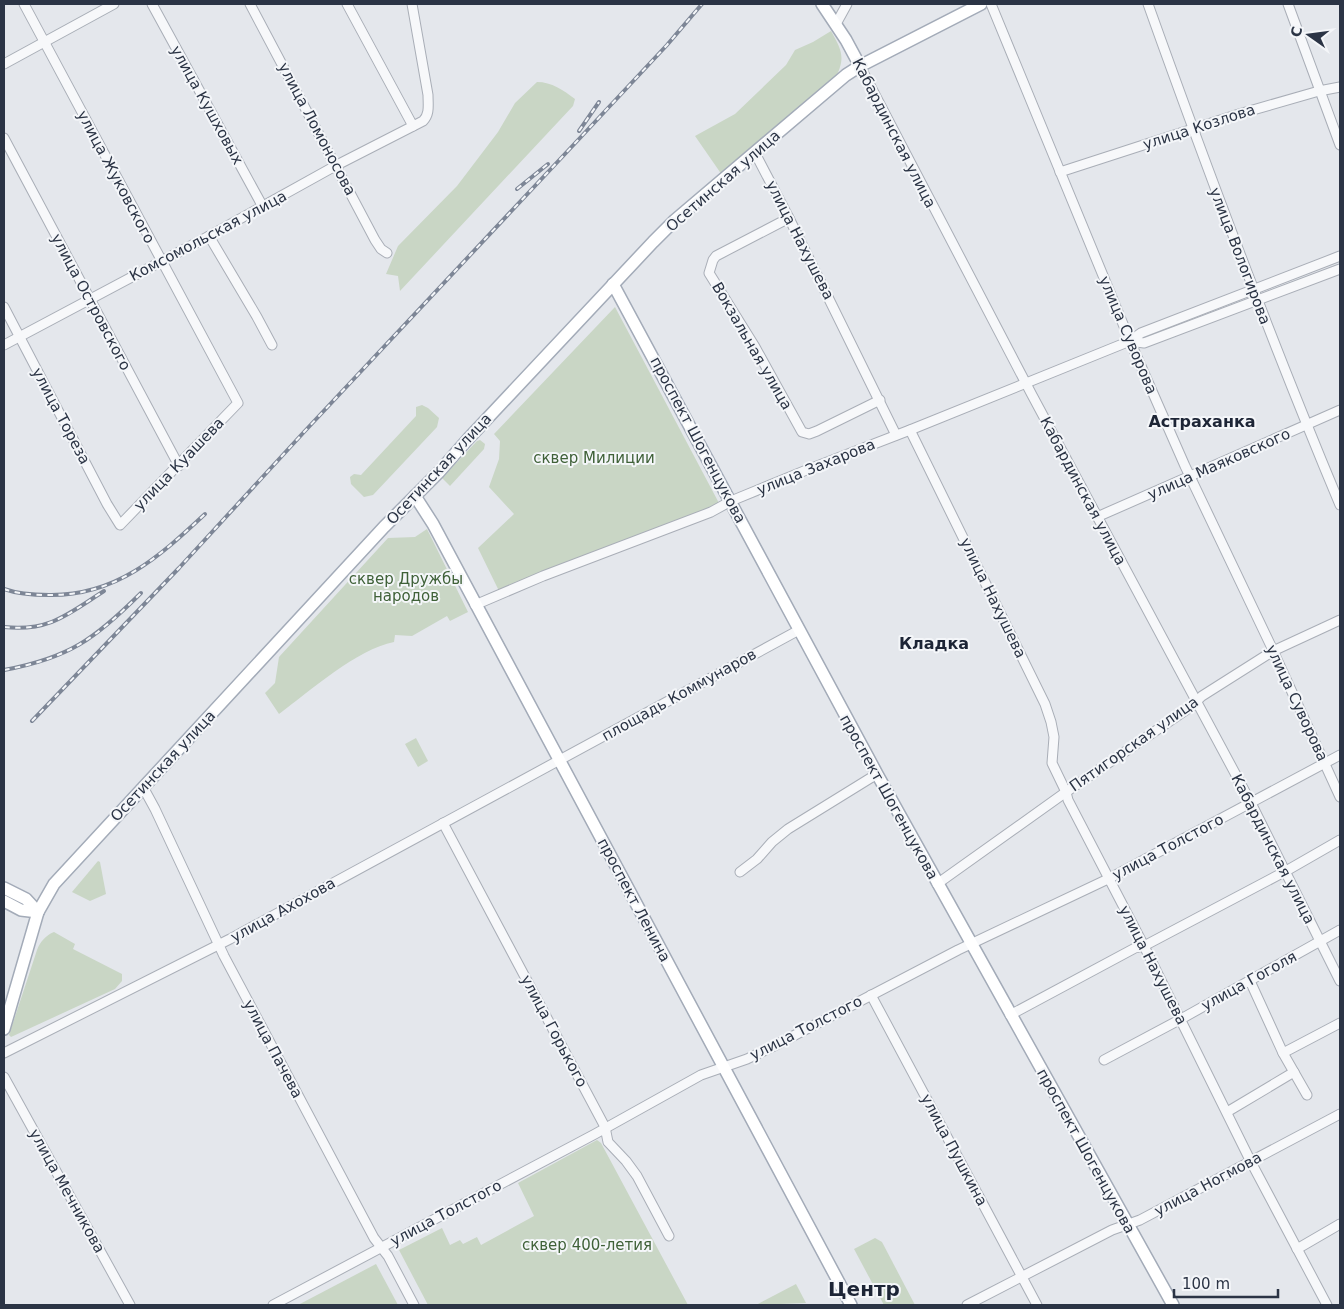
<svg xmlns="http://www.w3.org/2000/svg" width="1344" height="1309" font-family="'DejaVu Sans',sans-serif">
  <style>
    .green { fill: #c9d6c5 }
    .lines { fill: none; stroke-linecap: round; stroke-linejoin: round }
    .minor-casing { stroke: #a9aeb7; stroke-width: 11 }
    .major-casing { stroke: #a3abb8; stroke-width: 14 }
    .minor { stroke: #f7f8fa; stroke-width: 9 }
    .major { stroke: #fff; stroke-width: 11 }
    .rail-casing { stroke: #7d8696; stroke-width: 4 }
    .rail { stroke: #f4f6f9; stroke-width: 2; stroke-dasharray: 5.5; stroke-linecap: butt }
    .labels { text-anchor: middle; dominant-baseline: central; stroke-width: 4; stroke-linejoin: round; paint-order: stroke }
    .street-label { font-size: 15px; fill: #2b3445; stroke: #f4f6f9 }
    .park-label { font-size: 15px; fill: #3f6138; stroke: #f4f6f9 }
    .neighbourhood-label { font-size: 16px; font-weight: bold; fill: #1d2536; stroke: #f4f6f9 }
    .district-label { font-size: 20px; font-weight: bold; fill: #1d2536; stroke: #f4f6f9 }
  </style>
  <rect width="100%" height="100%" fill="#e4e7ec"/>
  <!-- green -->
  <g class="green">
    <path d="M831,31c10,18 15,26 5,46l-114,98 -27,-39 40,-22 51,-49 9,-15 18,-8z"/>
    <path d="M537,82c15,0 26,8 38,17l-2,7 -173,185 -2,-15 -12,-2 12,-28 59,-60 41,-54 17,-29z"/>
    <polygon points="615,307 720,505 499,591 478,548 514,514 489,487 499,459 500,441 494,434"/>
    <polygon points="422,405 428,408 439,418 437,427 373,495 364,497 351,484 350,477 354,474 361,475 416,416 416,407"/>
    <polygon points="480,440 485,444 484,449 450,486 442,478 477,441"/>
    <path d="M427,529l41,83 -18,9 -3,-5 -35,20 -17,-1 -1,7c-37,7 -84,49 -115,72l-14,-21 10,-10 4,-26 109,-119 27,-1z"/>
    <polygon points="416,738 428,761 418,767 405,744"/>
    <polygon points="98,861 100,862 106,894 90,901 72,892"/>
    <path d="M54,932l21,12 -2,5 49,25v7l-7,8 -104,48 -2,-2 28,-85c3,-8 9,-15 17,-18z"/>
    <polygon points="597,1140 601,1143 688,1305 428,1305 399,1250 442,1228 450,1245 460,1240 463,1244 477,1237 481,1245 534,1216 518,1183"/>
    <polygon points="875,1238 882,1242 915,1305 884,1305 854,1249"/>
    <polygon points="376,1264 398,1305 298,1305"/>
    <polygon points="796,1284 806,1303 756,1305"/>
  </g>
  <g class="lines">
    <!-- minor casing -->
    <g class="minor-casing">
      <g id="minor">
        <polyline points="152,4 263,207"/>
        <polyline points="250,4 375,240 381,249 387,253"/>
        <polyline points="347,4 413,126"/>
        <polyline points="991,4 1130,341 1185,466 1270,644 1340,797"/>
        <path d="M1148,4c60,168 123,336 192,501"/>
        <polyline points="1288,4 1340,145"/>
        <polyline points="836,24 847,4"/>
        <polyline points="4,64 114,4"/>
        <polyline points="860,66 1032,395 1251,803 1340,981"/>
        <polyline points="4,138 179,466"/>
        <polyline points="755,153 789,218 896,435"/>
        <polyline points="1060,172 1239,114 1319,91 1340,87"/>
        <polyline points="789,218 716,256 713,260 709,273 755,347 802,432 809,434 817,431 880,400"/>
        <polyline points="209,236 257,317 272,345"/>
        <polyline points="4,307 107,504 120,525 238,403 24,4"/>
        <polyline points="1130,341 1144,343 1340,269"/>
        <path d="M4,345l205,-109 128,-71 86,-44c7,-7 5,-16 5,-26l-16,-91"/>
        <polyline points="910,430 1045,704 1051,722 1054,737 1052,763 1066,792 1068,800 1144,946 1251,1162 1327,1305"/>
        <polyline points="1097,517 1340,410"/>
        <polyline points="475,605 543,576 711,512 731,501 804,471 910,430 1130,341 1141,333 1340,256"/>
        <polyline points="143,787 155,809 224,956 374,1238 388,1256 414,1305"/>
        <polyline points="443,823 605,1127 608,1142 626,1161 637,1176 669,1236"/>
        <polyline points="740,872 757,859 772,842 788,829 877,774"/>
        <polyline points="937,884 1066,792 1189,708 1202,696 1273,651 1340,620"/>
        <polyline points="1250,981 1283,1053 1307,1095"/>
        <polyline points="871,995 1037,1305"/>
        <polyline points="1010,1015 1135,948 1144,946 1286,871 1340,840"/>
        <polyline points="4,1053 230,939 799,630"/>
        <polyline points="1283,1053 1340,1023"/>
        <polyline points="1104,1060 1181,1019 1340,930"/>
        <polyline points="4,1077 130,1305"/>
        <polyline points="1227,1112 1294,1072"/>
        <polyline points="1297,1249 1340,1224"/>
        <polyline points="273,1305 595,1134 701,1075 747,1059 774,1046 958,950 1108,879 1340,755"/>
        <polyline points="967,1305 1112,1230 1140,1220 1340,1114"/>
      </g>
    </g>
    <!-- major casing -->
    <g class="major-casing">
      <g id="major">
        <polyline points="822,4 846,40 860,66"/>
        <polyline points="613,284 877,774 1173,1305"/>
        <polyline points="415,496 433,524 851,1305"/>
        <polyline points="4,888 26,899 38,912"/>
        <polyline points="4,901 21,910 38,912"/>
        <polyline points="4,1029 38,912 54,884 384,527 439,472 468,439 653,242 675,220 846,75 860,66 981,4"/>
      </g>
    </g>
    <!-- minor -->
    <use href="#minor" class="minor"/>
    <!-- major -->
    <use href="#major" class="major"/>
    <!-- rail casing -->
    <g class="rail-casing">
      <g id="rail">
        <polyline points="579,131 599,102"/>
        <polyline points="517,189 548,164"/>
        <path d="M4,589c14,5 30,6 45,6 67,1 110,-38 156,-81"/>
        <path d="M4,627c45,5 64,-13 100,-36"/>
        <path d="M4,670c65,-12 91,-31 137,-77"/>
        <polyline points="32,721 179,568 304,432 579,139 667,45 702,4"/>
      </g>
    </g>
    <!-- rail -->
    <use href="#rail" class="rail"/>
  </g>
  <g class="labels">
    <!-- street labels -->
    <g class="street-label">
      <text transform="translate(207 105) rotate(61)">улица Кушховых</text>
      <text transform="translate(1199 127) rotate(-18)">улица Козлова</text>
      <text transform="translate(317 129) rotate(62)">улица Ломоносова</text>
      <text transform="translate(894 133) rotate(63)">Кабардинская улица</text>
      <text transform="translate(116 177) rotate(62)">улица Жуковского</text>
      <text transform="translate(723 181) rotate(-41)">Осетинская улица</text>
      <text transform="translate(208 236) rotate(-28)">Комсомольская улица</text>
      <text transform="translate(800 240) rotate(63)">улица Нахушева</text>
      <text transform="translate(1240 256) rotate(69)">улица Вологирова</text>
      <text transform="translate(91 302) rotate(62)">улица Островского</text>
      <text transform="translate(1128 335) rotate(67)">улица Суворова</text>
      <text transform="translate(752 346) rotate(60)">Вокзальная улица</text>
      <text transform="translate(61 416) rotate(62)">улица Тореза</text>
      <text transform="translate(698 440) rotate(62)">проспект Шогенцукова</text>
      <text transform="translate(179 464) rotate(-46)">улица Куашева</text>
      <text transform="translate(1219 464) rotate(-24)">улица Маяковского</text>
      <text transform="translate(816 467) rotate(-22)">улица Захарова</text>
      <text transform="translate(439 469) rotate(-47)">Осетинская улица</text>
      <text transform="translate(1083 491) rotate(62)">Кабардинская улица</text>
      <text transform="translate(993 598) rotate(64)">улица Нахушева</text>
      <text transform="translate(679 695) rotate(-29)">площадь Коммунаров</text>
      <text transform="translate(1297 703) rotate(65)">улица Суворова</text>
      <text transform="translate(1134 744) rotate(-35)">Пятигорская улица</text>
      <text transform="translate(163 766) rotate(-47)">Осетинская улица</text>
      <text transform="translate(889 797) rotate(61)">проспект Шогенцукова</text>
      <text transform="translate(1168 847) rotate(-28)">улица Толстого</text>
      <text transform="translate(1273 849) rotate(63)">Кабардинская улица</text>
      <text transform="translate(634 900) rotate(62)">проспект Ленина</text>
      <text transform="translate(283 910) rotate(-29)">улица Ахохова</text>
      <text transform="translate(1153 965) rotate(63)">улица Нахушева</text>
      <text transform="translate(1249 981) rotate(-29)">улица Гоголя</text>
      <text transform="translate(806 1028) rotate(-27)">улица Толстого</text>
      <text transform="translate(554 1031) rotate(62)">улица Горького</text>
      <text transform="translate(273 1049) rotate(62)">улица Пачева</text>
      <text transform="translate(954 1150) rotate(62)">улица Пушкина</text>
      <text transform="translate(1086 1151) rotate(61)">проспект Шогенцукова</text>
      <text transform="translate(1208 1184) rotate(-28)">улица Ногмова</text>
      <text transform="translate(67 1191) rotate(61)">улица Мечникова</text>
      <text transform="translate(446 1213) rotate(-28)">улица Толстого</text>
    </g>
    <!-- park labels -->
    <g class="park-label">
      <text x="594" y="458">сквер Милиции</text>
      <text x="406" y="579">сквер Дружбы<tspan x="406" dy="17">народов</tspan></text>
      <text x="587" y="1245">сквер 400-летия</text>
    </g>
    <!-- neighbourhood labels -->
    <g class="neighbourhood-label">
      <text x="1202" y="421">Астраханка</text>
      <text x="934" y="643">Кладка</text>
    </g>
    <!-- district labels -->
    <g class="district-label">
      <text x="864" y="1289">Центр</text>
    </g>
  </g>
  <!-- border -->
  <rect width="1344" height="1309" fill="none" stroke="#2b3445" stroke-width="10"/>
  <!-- north arrow -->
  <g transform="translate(1309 35) rotate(284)" stroke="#f4f6f9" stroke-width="4" paint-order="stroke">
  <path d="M0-4L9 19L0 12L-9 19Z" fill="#2b3445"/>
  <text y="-8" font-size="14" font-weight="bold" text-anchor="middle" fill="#2b3445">С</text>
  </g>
  <!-- scale -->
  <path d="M1174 1289v8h104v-8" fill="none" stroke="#2b3445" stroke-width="2.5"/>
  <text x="1182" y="1289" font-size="15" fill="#2b3445" stroke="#f4f6f9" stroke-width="4" paint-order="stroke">100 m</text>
</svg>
